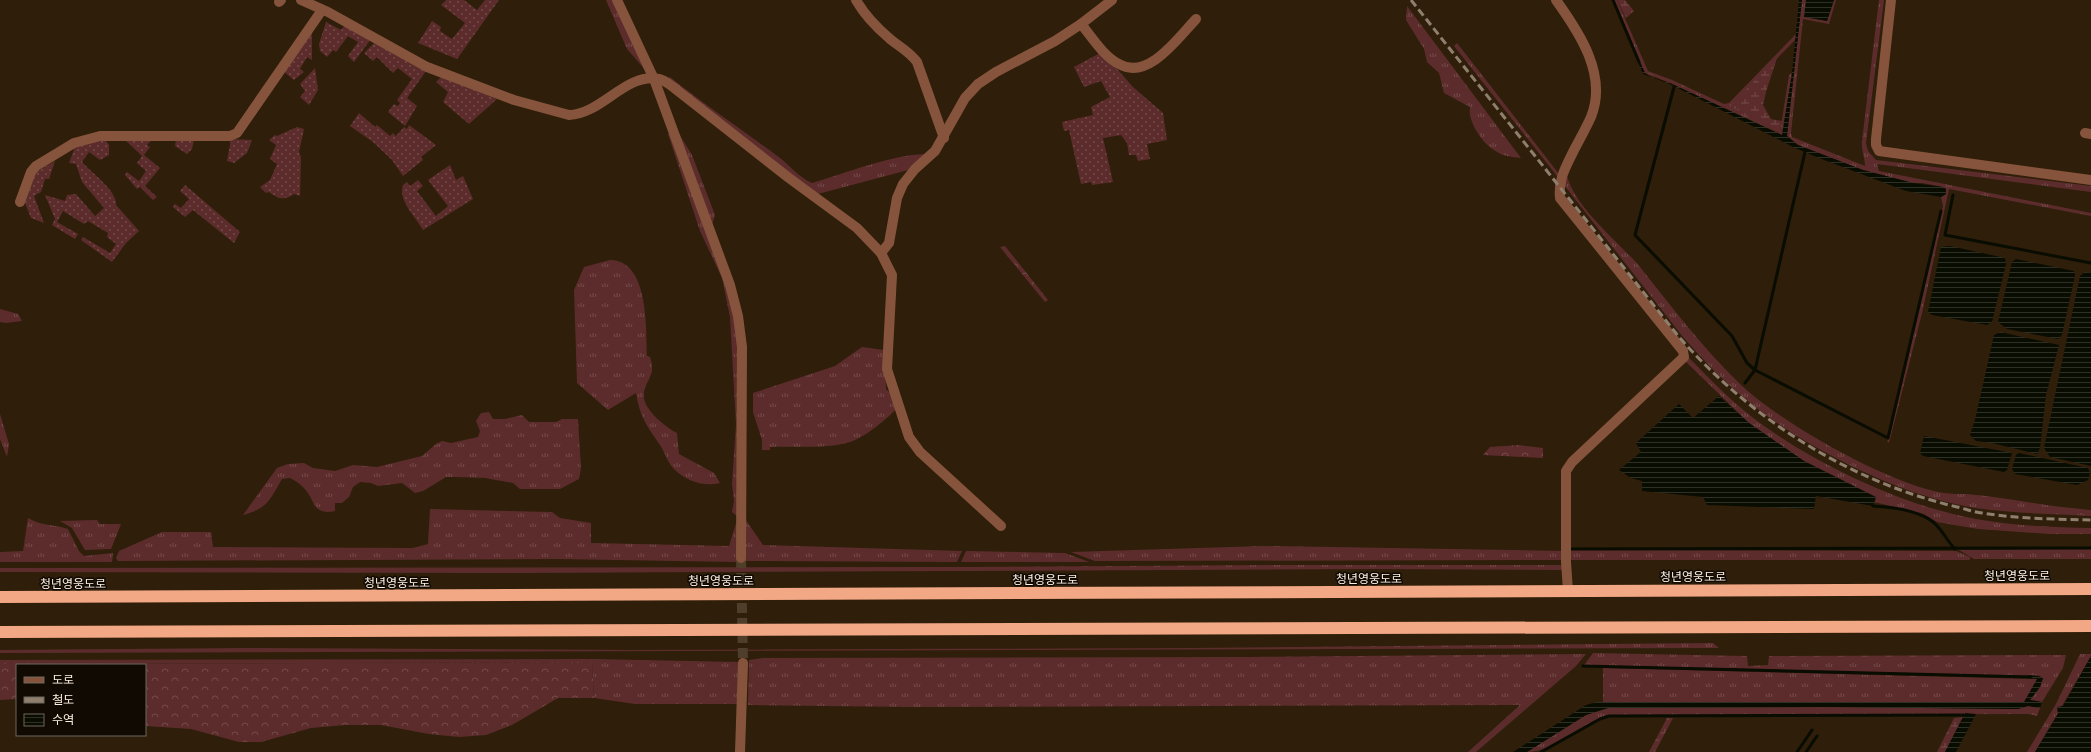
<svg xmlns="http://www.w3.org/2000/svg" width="2091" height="752" font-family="Quicksand,'Noto Sans KR',sans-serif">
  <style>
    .grass { fill: url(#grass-tufts) }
    .forest { fill: url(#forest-crowns) }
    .wetland { fill: url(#wetland-marsh) }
    .garden { fill: url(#garden-dots) }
    .water { fill: url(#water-rules) }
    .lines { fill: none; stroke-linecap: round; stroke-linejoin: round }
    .stream { stroke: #090c00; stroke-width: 3 }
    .street-tunnel { stroke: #4e3e2a; stroke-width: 10; stroke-dasharray: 10 5; stroke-linecap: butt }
    .street { stroke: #86543c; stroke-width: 10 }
    .highway { stroke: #f2a785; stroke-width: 12 }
    .rail { stroke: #8e7f6e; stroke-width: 3; stroke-dasharray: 8 4; stroke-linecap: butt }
    .labels { text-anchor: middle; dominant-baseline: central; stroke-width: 3; stroke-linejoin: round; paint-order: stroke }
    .street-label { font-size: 12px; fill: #fdf1e4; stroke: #110a03 }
  </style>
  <defs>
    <pattern id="grass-tufts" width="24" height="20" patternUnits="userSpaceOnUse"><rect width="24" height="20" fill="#5c2c2c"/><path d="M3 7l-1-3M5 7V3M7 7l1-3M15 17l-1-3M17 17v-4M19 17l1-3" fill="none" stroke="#744b4a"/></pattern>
    <pattern id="forest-crowns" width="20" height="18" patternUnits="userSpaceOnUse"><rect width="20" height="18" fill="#5c2c2c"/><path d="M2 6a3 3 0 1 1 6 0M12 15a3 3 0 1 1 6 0" fill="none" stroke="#744b4a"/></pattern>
    <pattern id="wetland-marsh" width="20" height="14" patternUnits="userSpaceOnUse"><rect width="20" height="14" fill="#5c2c2c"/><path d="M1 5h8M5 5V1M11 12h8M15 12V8" fill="none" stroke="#744b4a"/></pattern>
    <pattern id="garden-dots" width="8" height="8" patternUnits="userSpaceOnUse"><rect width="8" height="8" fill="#5c2c2c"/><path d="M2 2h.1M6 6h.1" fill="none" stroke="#744b4a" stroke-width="1.8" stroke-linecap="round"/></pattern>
    <pattern id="water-rules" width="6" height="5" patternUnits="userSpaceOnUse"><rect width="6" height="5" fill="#090c00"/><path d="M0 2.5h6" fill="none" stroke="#2e3025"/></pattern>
  </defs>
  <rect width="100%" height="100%" fill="#2f1e09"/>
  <!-- grass -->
  <g class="grass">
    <polygon points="606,0 614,0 648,73 627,49"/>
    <polygon points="1614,0 1617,0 1648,71 1672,80 1724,104 1729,103 1796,34 1795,40 1731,106 1778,132 1780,132 1789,75 1792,73 1782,135 1670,83 1645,73"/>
    <path d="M1802,0h4l-1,17 22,4 7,-21h2l-7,24 -26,-5 -12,114 1,4 73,29c0,-9 -4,-16 -3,-25l17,-141h5l-18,143 2,8 8,9 215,26v6l-214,-28 2,7 212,42v3l-142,-27 -27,124 -33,130 -2,-2 2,-2 54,-233 -2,-9 5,-3 -3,-7 -20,-4h-10l-50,-13 -65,-25 -11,-9z"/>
    <path d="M1407,6l114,152c-10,-1 -19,-2 -27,-8 -12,-7 -27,-30 -24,-43l-26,-14 -5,-20 -12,-11 -3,-13 -18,-29z"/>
    <polygon points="1457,43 1559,174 1557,176 1454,46"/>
    <path d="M670,77c35,28 71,52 106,78 13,9 22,22 36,28 34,-10 79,-28 113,-29l-13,15 -98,26 -148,-115z"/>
    <polygon points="672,122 692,155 715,215 712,225"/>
    <polygon points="672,132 728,284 739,346 738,562 557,559 118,561 116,558 119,551 162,532 211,532 213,547 413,548 428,544 430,509 552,512 560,518 591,523 591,543 729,546 738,517 732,512 734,501 732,484 736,424 730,317 722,278 700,231 668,134"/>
    <path d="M1567,176c9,33 51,65 73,91 31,39 62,80 98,115 39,39 152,103 206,111 8,1 16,1 23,1 42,4 82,13 124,16v6c-49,-3 -100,-2 -148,-15 -62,-16 -138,-55 -189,-95 -26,-20 -49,-44 -71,-69l-119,-152z"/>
    <path d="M610,260c39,0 36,69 37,96l3,1c6,18 -2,19 -6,35 -4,15 21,35 33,41l2,21 35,19 6,10c-16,4 -34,-2 -46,-14 -6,-6 -9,-16 -14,-24 -12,-17 -21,-30 -24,-52l-28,17 -31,-27 -3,-93 10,-23z"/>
    <polygon points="0,309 18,314 22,321 6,323 0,322"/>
    <path d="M862,347l22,3 2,39 5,5 6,14c-10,11 -33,30 -47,34 -22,7 -56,4 -80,5v3h-8v-10l-9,-28v-19l82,-27z"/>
    <path d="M1688,357c21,21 41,42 64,60 59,45 151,89 224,102 38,7 77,8 115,9v6h-41l-72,-5 -41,-7 -13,-8 -50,-12 2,-4 -72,-37 -55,-38 -65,-63z"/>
    <path d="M489,412l4,7h12l17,-4 7,7h27l6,-3h16l3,49 -2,11 -19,10h-40l-7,-6 -28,-5 -29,-1h-10l-23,14 -8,2 -13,-10 -24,3 -7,-3 -11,-1 -7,5 -4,10 -7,6h-7v8c-24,5 -19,-12 -32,-24 -4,-4 -9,-7 -13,-9l-8,1c-13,22 -14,29 -39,36l34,-47 11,-4 16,-1 9,5 22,3 18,-6 24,2 45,-11 14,-12 6,-3 9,2 27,-6 2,-6 -4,-10 5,-8z"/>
    <polygon points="0,414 9,444 7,457 0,439"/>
    <polygon points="743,516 763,545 962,551 957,562 744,561"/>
    <path d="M28,518c13,8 26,6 40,11l11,22 5,5 29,-3 -1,9h-112v-10l23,-1z"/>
    <polygon points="97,520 100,524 121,524 111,549 85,550 72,528 60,521"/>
    <polygon points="1263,546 1564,551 1564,560 1095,561 1071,552"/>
    <polygon points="2091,549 2091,559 1974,559 1959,550"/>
    <polygon points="1570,550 1956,551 1970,557 1970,560 1570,560"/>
    <polygon points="966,551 1065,553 1089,562 961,562"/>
    <polygon points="1287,565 1565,565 1564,570 1371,569 514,573 0,572 0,568 959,567"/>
    <polygon points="1713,643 1719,648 0,653 0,650 249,648 634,650 1192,648"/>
    <polygon points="1593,653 1747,656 1748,666 1768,665 1769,656 2066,655 2063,668 2042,702 2030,700 2040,687 2043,678 2039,676 1584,665"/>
    <polygon points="1586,654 1576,666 1476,752 1468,752 1520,705 912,707 748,705 749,660 763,658 1247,657"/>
    <polygon points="2080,654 2091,654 2091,656 2035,752 2027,752 2056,704"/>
    <polygon points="592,659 739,662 737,704 635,704 594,698 592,662 0,664 0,660"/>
    <polygon points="1603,668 2038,679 2024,702 1603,702"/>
    <path d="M2028,706l12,2 -3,8 -8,-2 -414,1c-33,3 -56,37 -88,37l59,-37 22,-7 217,-1 193,2z"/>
  </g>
  <!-- forest -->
  <g class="forest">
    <polygon points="1005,246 1048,300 1045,302 1000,247"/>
    <polygon points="1519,445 1543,448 1543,458 1483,455 1490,447"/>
    <polygon points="592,662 594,698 558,698 512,725 486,735 459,737 429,734 381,725 345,725 311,728 261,742 239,742 191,729 145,726 145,665 17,665 17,699 0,700 0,664"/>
  </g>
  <!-- wetland -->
  <g class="wetland">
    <polygon points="1617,0 1625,0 1634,11 1626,18"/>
    <polygon points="1777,58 1766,92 1763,105 1771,119 1782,121 1780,132 1778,132 1730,106"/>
    <polygon points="1963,717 1945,752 1937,752 1954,718"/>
    <polygon points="1667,718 1673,718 1655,752 1649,752"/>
  </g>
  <!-- garden -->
  <g class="garden">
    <polygon points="446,0 464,0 477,10 485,0 499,0 457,59 418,43 432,21 441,27 440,31 452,39 465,23 441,5"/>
    <polygon points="326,22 341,30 345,25 371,39 354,62 348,56 358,42 348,36 336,52 333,50 327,57 320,51 319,44"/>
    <polygon points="312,32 312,60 307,57 300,69 304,72 294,80 283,71"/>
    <polygon points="375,42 426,71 407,98 417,106 405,126 388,112 394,104 398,106 400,103 397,100 412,79 398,68 393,73 377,57 373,61 364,53"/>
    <polygon points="1102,52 1133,87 1163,113 1167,140 1147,144 1150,159 1138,161 1136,155 1129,155 1127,143 1121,135 1103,138 1113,182 1092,185 1091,182 1081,184 1069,130 1064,131 1062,122 1093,115 1091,107 1110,97 1101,81 1084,87 1074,67"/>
    <polygon points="315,68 318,90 309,105 300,97 305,91 300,84"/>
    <polygon points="442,76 497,99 469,124 443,102 448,92 436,82"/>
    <polygon points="359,113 375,127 377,125 390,136 393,133 396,136 404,127 407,129 409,125 436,145 421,157 423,160 403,176 392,160 373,142 350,126"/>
    <path d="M297,127l7,2 -5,23 2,5 -1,39 -6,-2c-10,7 -15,5 -25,-2l-3,1 -6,-6 10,-7 7,-16 -7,-5 6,-14 -7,-5 6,-5 2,1z"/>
    <polygon points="123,138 152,139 147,145 150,147 144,155 160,168 145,186 157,197 153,200 140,187 137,189 125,175 127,172 139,181 146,171 137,163 142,156"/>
    <polygon points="231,139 252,140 247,153 234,163 227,161"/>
    <polygon points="176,140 194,140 192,149 187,154 175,146"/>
    <path d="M90,141h16l3,4v10l-9,5 -11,-8 -7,10c10,11 36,30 34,43l23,26 -13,12 -14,19 -31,-22 2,-3 27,16 6,-9 -9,-7 1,-4 -20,-12 -4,3 -21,-13 -6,11 21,12 -3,5 -23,-14 3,-6 -10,-24 20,6 2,-6 9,-1 19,22 9,-8 -22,-26 -6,-18 -7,-1 6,-16z"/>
    <polygon points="55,161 49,179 45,179 41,192 34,196 44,223 31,218 25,203 36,172"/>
    <path d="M450,165l6,15 7,-4 10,23 -50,31c-8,-14 -25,-29 -20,-45l4,-3 3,4 8,-6 5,6 -6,5 19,25 12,-10 -20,-26z"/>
    <polygon points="185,185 240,232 234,243 193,210 185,217 173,207 175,204 181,208 189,199 180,191"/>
  </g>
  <!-- water -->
  <g class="water">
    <polygon points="1799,0 1802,0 1787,136 1798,145 1863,170 1913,183 1943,187 1946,189 1946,194 1941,197 1906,191 1819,158 1795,148 1670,84 1643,74 1638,62 1640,62 1645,73 1649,76 1670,83 1782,135 1792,73"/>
    <polygon points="1806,0 1834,0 1827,21 1804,17"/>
    <polygon points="1950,246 2005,258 2006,264 1992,322 1987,325 1932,315 1928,312 1941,247"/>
    <polygon points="2016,259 2074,271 2075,275 2062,335 2058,339 2007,329 1998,322 2012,262"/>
    <polygon points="2085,272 2091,273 2091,466 2050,457 2044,448 2080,276"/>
    <polygon points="2000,332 2059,345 2046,395 2040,448 2037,454 1992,443 1976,441 1970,435 1975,420 1994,335"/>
    <polygon points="1719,396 1749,423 1804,461 1876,497 1873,506 1816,496 1814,509 1707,505 1703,497 1642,491 1642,481 1631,478 1619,470 1641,452 1636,443 1679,404 1693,418"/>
    <polygon points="1924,436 2012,453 2007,470 2004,472 1923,456 1920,453"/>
    <polygon points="2019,453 2088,468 2090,473 2088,480 2077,485 2015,474 2012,469 2016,455"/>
    <polygon points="2091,656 2091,752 2035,752 2058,714 2057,707 2063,706"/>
    <polygon points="2028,675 2039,676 2043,678 2040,687 2030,700 2042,702 2040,708 2028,706 2018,709 1825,707 1608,708 1586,715 1527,752 1513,752 1586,705 1597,702 2024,702 2037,679 2028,678"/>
    <polygon points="1965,713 1976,714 1956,752 1945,752"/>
  </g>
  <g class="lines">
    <!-- stream -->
    <g class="stream">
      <polyline points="1613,0 1639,62"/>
      <polyline points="1674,87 1635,235 1732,336 1747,363 1755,370 1888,438 1941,211"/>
      <polyline points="1953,195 1945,235 2091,263"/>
      <polyline points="1745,383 1755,370 1805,152"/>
      <path d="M1873,506c18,1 45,4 60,16 9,7 14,19 22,27"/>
      <polyline points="1570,549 2091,548"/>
      <polyline points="1583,666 2031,677"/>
      <polyline points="1541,752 1600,719 1609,716 1963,715"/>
      <polyline points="1797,752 1812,730"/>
      <polyline points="1806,752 1817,736"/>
    </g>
    <!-- street-tunnel -->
    <polyline class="street-tunnel" points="741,558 743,663"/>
    <!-- street -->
    <g class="street">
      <path d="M301,0l27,12 99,55 87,33 55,15c33,-1 57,-43 90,-36 5,1 10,5 14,8l116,91 68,50 24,25 11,22 -5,94 22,68 11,15 81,74"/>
      <polyline points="617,0 654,79 730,285 738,316 742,347 741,558"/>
      <path d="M856,0c8,14 20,27 33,38 9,8 20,13 28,24l27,76"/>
      <path d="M1556,0c23,32 52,75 35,117 -5,11 -11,22 -17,33 -8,17 -16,29 -14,48l123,153 1,6 -112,105 -6,9v91l2,29"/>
      <polyline points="1891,0 1876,139 1876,145 1879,151 2091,180"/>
      <polyline points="279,2 281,0"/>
      <path d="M1081,24c11,13 22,32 38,40 29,17 59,-26 77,-45"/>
      <polyline points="2085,133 2091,134"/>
      <polyline points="20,202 31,172 36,166 74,143 100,136 230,136 237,133 322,10"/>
      <polyline points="881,253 889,243 897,198 903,184 915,169 935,151 965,98 978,84 996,72 1055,41 1081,24 1112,0"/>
      <polyline points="740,752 743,663"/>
    </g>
    <!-- highway -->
    <g class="highway">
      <polyline points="0,597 2091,589"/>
      <polyline points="0,632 2091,626"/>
    </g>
    <!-- rail -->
    <path class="rail" d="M1411,0l268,337c72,82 168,143 274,169 10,2 20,6 29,7 36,6 73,6 109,7"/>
  </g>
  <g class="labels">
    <!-- street labels -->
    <g class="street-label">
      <text x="2017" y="575">청년영웅도로</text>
      <text x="1693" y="576">청년영웅도로</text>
      <text x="1369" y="578">청년영웅도로</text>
      <text x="1045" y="579">청년영웅도로</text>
      <text x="721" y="580">청년영웅도로</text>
      <text x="397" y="582">청년영웅도로</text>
      <text x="73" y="583">청년영웅도로</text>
    </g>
  </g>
  <!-- legend -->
  <rect x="16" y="664" width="130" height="72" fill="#110a03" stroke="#6f665d"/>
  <rect x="24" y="677" width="20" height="6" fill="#86543c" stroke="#6f665d"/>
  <text x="52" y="684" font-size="12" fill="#fdf1e4">도로</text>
  <rect x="24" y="697" width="20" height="6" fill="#8e7f6e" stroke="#6f665d"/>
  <text x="52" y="704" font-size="12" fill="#fdf1e4">철도</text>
  <rect x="24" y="714" width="20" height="12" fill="url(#water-rules)" stroke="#6f665d"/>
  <text x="52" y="724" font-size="12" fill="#fdf1e4">수역</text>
</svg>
